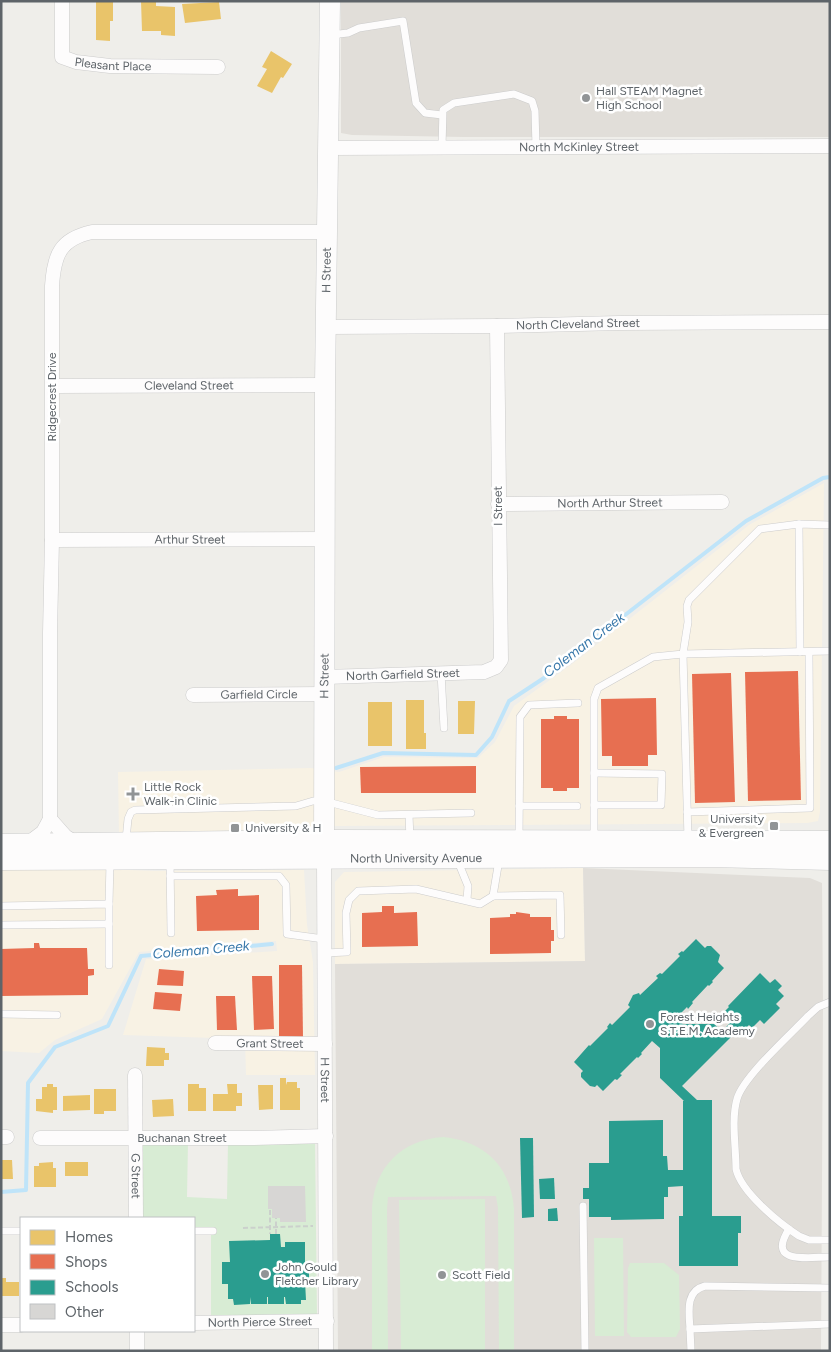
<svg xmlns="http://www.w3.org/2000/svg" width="831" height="1352" font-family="Figtree,sans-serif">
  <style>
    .commercial { fill: #f8f2e4 }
    .education { fill: #e1ded9 }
    .green { fill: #d8ecd4 }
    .homes { fill: #e9c46a }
    .shops { fill: #e76f51 }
    .schools { fill: #2a9d8f }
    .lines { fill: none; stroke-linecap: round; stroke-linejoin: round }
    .stream { stroke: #bfe4f9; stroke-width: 4 }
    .building { fill: #d7d6d4 }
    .lane-casing { stroke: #ccc; stroke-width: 8 }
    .street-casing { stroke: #ccc; stroke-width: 15 }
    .secondary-casing { stroke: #cbcccc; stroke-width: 21 }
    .path { stroke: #cbd0cc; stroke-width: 2; stroke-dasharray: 5 2.5; stroke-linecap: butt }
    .lane { stroke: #fdfcfc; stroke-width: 7 }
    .street { stroke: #fdfcfc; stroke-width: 14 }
    .secondary { stroke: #fdfcfc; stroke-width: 20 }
    .poi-dot { fill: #919496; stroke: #fff; stroke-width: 2 }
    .labels { text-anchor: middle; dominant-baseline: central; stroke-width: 5; stroke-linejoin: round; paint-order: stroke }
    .street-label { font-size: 12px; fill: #5e6469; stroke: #fff }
    .poi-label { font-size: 12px; fill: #5e6469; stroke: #fff; text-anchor: start }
    .water-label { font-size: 14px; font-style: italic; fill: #3777a9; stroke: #fff }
  </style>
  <rect width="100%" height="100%" fill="#efeeea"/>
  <!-- commercial -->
  <g class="commercial">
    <polygon points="824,483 820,812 818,821 807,823 337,826 119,835 118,772 311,768 339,772 384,757 478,758 495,742 514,706 572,664 749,525"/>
    <polygon points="1,865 154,871 304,870 307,925 313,962 315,1075 246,1075 245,1039 123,1035 146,959 277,951 276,941 139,952 102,1019 55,1040 39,1053 1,1051"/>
    <polygon points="583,868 585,961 335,964 335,882 344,872"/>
  </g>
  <!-- education -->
  <g class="education">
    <polygon points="341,1 830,1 830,137 464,137 352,135 341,133"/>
    <polygon points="583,868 810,878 822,883 823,1004 821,1351 338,1351 335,964 585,961"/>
  </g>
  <!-- green -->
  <g class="green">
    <path d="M443,1137c42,4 68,30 71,72v142h-15l-1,-143 -2,-12 -108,1 -1,12 1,142h-16v-143c3,-42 30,-68 71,-71z"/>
    <polygon points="315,1141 317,1317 211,1318 211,1234 194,1234 194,1218 141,1218 140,1142 188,1142 187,1197 227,1199 228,1142"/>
    <polygon points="485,1199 485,1351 401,1351 399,1200"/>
    <polygon points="594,1238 623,1238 624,1336 595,1336"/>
    <polygon points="630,1263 664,1263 679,1275 680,1329 676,1337 631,1337 627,1332 628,1268"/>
  </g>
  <!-- homes -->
  <g class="homes">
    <polygon points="96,1 113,1 113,21 110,21 110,41 96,40"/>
    <polygon points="141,1 156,1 156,6 175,7 175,36 161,35 161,31 142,31"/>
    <polygon points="219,2 221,19 185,23 182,4"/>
    <polygon points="271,51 292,64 283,78 281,77 272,93 257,86 267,69 262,67"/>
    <polygon points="406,700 424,700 424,733 426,733 426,749 406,749"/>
    <polygon points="458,701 475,701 474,734 458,734"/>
    <rect x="368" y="702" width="24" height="44"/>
    <polygon points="147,1047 165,1048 165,1053 169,1053 169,1060 164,1060 164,1066 146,1066"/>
    <polygon points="280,1078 286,1078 286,1085 287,1082 297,1082 297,1088 300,1088 300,1110 280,1110"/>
    <polygon points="47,1084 53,1084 53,1087 57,1087 57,1110 53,1110 53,1113 36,1111 36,1099 42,1099 42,1087 47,1087"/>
    <polygon points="188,1084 199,1084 199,1088 206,1088 206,1111 188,1111"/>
    <polygon points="227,1084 237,1084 237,1093 242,1093 242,1106 236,1106 236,1111 213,1111 213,1094 228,1094"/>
    <polygon points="258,1085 273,1085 273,1109 259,1110"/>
    <polygon points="94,1089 116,1089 116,1111 104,1111 104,1114 94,1114"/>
    <polygon points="90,1095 90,1110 63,1111 63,1096"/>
    <polygon points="173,1099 174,1116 153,1117 152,1100"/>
    <polygon points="1,1160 12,1160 13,1179 1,1179"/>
    <polygon points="53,1162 53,1168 56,1168 56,1187 34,1187 34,1166 39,1166 39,1163"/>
    <rect x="65" y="1162" width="23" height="14"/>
    <polygon points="1,1278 6,1278 6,1282 19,1282 19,1296 1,1296"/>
  </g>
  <!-- shops -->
  <g class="shops">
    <polygon points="798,671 801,800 748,801 745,672"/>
    <polygon points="731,673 735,802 695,803 692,674"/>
    <polygon points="656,698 657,755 648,755 648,766 612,766 612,756 602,756 601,699"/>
    <polygon points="554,716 567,716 567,719 579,719 579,788 567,788 567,791 553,791 553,788 541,788 541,719 554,719"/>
    <polygon points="476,766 476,793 361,793 360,767"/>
    <polygon points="238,889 238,896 259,895 259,930 197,931 196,896 217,895 216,890"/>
    <polygon points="382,906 394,906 394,913 417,912 418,946 362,947 362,913 382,912"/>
    <polygon points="516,912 530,914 530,917 551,917 551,930 554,930 554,941 551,941 551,953 490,954 490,918 510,917 510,914 516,914"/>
    <polygon points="34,943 39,943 40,948 87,948 88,969 94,969 94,975 88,976 88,995 1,996 1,949 34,948"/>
    <polygon points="279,965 302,965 303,1037 279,1037"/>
    <polygon points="159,969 184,971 183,986 157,985"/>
    <polygon points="252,976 272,976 274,1029 254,1030"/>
    <polygon points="155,992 182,994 180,1011 153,1009"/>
    <polygon points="216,996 235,996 237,1030 217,1030"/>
  </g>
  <!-- schools -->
  <g class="schools">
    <polygon points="696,939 705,948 707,946 711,946 720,955 718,962 724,968 712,981 713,982 709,986 708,985 692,1002 693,1003 688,1009 687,1007 676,1018 683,1024 714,1024 722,1031 733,1020 725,1011 729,1007 728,1006 760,973 770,983 775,979 782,986 778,990 784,996 776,1004 780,1008 764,1024 760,1020 752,1028 749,1025 745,1029 742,1026 682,1086 697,1100 712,1100 712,1216 741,1216 741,1233 738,1233 738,1266 679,1266 679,1216 683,1216 683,1186 668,1187 668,1197 664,1197 664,1219 611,1220 611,1217 589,1217 589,1199 583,1199 583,1188 589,1188 589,1163 609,1163 609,1121 663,1120 663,1156 667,1156 668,1170 683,1170 683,1101 684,1101 660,1078 660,1048 652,1041 641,1053 642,1054 638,1058 637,1057 620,1074 622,1075 617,1080 615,1079 603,1091 597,1085 595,1087 590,1086 581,1077 581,1073 583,1071 574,1062 589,1045 590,1046 608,1028 607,1027 610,1023 612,1025 630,1007 628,1005 633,995 639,993 640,995 658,978 656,976 660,973 662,974 680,956 678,954 682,951 683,952"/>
    <polygon points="520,1138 533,1138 534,1217 522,1218"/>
    <polygon points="554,1178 555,1199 540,1199 539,1179"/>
    <polygon points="557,1208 558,1221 548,1221 548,1209"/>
    <polygon points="270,1234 280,1234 281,1247 285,1247 285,1242 305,1242 305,1267 309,1267 309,1281 305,1281 306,1300 301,1300 301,1304 286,1304 285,1297 284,1297 284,1304 268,1304 268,1297 267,1297 267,1304 251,1304 250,1297 250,1304 234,1305 233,1299 228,1299 228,1284 222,1284 222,1262 230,1262 229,1241 270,1240"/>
  </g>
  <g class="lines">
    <!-- stream -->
    <g class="stream">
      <polyline points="336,768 383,753 476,755 492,737 509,701 544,678 746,521 823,478 830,477"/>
      <polyline points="1,1192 26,1190 28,1083 55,1047 108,1026 141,956 272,944"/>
    </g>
  </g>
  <!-- building -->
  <polygon class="building" points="268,1186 305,1186 306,1222 280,1222 280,1218 272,1218 272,1209 268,1209"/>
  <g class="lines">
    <!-- lane casing -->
    <g class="lane-casing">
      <g id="lane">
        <polyline points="330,35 348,33 359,28 403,21 416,103 425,113 442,115"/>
        <polyline points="442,147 443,110 454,103 514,94 532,101 535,111 536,147"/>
        <polyline points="800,652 799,524 830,525"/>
        <polyline points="441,673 444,728"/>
        <polyline points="594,773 662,774 661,805 594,805"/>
        <polyline points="519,806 577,806"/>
        <polyline points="687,812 810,808 809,652"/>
        <polyline points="409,815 410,839"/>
        <polyline points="594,839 594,699 598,688 653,657 683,654 688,622 687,606 689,600 760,529 799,524"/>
        <polyline points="688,839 683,654 830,651"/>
        <polyline points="126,840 128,819 131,812 135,810 296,806 313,801 324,801 378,815 471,813"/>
        <polyline points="519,840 520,717 529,705 578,703"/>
        <polyline points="457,859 468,886 467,900"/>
        <polyline points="170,860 171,933"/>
        <polyline points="170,876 279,876 286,885 287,934 324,939"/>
        <polyline points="493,896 499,860"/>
        <polyline points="109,904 110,862"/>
        <polyline points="1,906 109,904 109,965"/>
        <polyline points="1,925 109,924"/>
        <polyline points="325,953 347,952 346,913 349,900 358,891 416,889 480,904 493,896 560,895 561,935"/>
        <path d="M830,1002l-12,5 -10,9c-17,18 -65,61 -71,83 -6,21 -1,48 -1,70 5,23 43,54 63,67l10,4h21"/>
        <polyline points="1,1014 57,1015"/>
        <polyline points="583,1206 585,1351"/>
        <path d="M789,1229c-23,36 19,28 41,28"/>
        <polyline points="1,1231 21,1231"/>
        <polyline points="194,1231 213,1231"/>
        <path d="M830,1288l-125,-2c-20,5 -16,26 -15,43l140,-5"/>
        <polyline points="690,1329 691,1351"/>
      </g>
    </g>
    <!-- street casing -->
    <g class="street-casing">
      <g id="street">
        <path id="s1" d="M62,1v56l14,5 34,4 108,1"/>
        <path id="s2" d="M329,148l501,-2"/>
        <path id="s3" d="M327,327l170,-1 122,-3 211,-1"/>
        <path id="s4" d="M53,386l272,-1"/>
        <path id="s5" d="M498,504l224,-2"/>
        <path id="s6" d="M52,540l274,-1"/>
        <path id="s7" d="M325,677l159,-5 12,-5 5,-7 -4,-334"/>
        <path id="s8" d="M193,695l133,-1"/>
        <polyline points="50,819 65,836 77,844"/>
        <path d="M27,844l16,-12 7,-13v-186l2,-93v-254c2,-31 8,-47 40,-54h235"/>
        <path id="s9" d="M324,858l2,493"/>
        <path id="s10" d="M215,1043l110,1"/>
        <path id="s11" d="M135,1075l1,143"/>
        <polyline points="1,1137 7,1137"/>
        <path id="s12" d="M40,1138h212l74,-2"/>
        <path id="s13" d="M194,1323l133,-2"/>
        <polyline points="1,1325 21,1325"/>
        <polyline points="137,1331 137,1351"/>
      </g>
    </g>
    <!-- secondary casing -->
    <g class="secondary-casing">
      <g id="secondary">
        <polyline points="1,844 324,840 830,841"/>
        <path id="s14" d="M324,858l1,-473 5,-384"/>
        <path id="s15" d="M1,860l709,-3 120,3"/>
      </g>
    </g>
    <!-- path -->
    <g class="path">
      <polyline points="270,1210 270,1234"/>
      <polyline points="243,1228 313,1226"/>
      <polyline points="276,1234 276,1218"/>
    </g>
    <!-- lane -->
    <use href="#lane" class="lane"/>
    <!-- street -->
    <use href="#street" class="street"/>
    <!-- secondary -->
    <use href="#secondary" class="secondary"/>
  </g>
  <!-- markers -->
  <g class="poi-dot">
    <circle cx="586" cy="98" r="5"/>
    <path d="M130.5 786.5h5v5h5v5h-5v5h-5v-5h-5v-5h5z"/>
    <rect x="769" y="821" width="10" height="10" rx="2.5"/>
    <rect x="230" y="823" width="10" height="10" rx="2.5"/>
    <circle cx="650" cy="1024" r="5"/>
    <circle cx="265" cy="1274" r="5"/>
    <circle cx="442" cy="1275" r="5"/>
  </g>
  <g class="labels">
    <!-- street labels -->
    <g class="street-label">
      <text stroke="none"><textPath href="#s1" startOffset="108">Pleasant Place</textPath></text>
      <text stroke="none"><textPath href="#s2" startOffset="250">North McKinley Street</textPath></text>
      <text stroke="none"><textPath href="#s14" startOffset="588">H Street</textPath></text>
      <text stroke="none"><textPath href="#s3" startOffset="251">North Cleveland Street</textPath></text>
      <text stroke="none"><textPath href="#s4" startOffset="136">Cleveland Street</textPath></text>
      <text transform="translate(52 397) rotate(-90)">Ridgecrest Drive</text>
      <text stroke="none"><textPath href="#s5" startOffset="112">North Arthur Street</textPath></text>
      <text transform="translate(498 506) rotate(-91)">I Street</text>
      <text stroke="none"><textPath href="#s6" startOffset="138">Arthur Street</textPath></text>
      <text stroke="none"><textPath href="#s7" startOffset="78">North Garfield Street</textPath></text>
      <text stroke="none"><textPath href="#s14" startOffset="182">H Street</textPath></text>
      <text stroke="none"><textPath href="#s8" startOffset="66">Garfield Circle</textPath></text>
      <text stroke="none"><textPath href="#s15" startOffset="415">North University Avenue</textPath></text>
      <text stroke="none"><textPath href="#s10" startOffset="55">Grant Street</textPath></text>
      <text stroke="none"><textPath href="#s9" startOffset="222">H Street</textPath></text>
      <text stroke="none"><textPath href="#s12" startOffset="142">Buchanan Street</textPath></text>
      <text stroke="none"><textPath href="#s11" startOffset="101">G Street</textPath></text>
      <text stroke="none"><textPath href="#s13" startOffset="66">North Pierce Street</textPath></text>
    </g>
    <!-- poi labels -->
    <g class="poi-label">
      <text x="596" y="91">Hall STEAM Magnet<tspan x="596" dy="14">High School</tspan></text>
      <text x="144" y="787">Little Rock<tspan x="144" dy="14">Walk-in Clinic</tspan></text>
      <text x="764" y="819" text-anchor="end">University<tspan x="764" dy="14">&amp; Evergreen</tspan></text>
      <text x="245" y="828">University &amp; H</text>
      <text x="660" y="1017">Forest Heights<tspan x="660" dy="14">S.T.E.M. Academy</tspan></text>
      <text x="275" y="1267">John Gould<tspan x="275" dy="14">Fletcher Library</tspan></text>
      <text x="452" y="1275">Scott Field</text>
    </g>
    <!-- water labels -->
    <g class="water-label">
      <text transform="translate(584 645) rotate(-37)">Coleman Creek</text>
      <text transform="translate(201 950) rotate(-5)">Coleman Creek</text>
    </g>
  </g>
  <!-- border -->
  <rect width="831" height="1352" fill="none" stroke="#5e6469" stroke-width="5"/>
  <!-- legend -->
  <rect x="20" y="1217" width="175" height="115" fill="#ffffff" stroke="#bfc1c3"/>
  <rect x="30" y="1230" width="25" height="15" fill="#e9c46a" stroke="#bfc1c3"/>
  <text x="65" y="1242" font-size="15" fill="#5e6469">Homes</text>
  <rect x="30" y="1254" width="25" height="15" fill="#e76f51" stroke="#bfc1c3"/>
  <text x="65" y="1267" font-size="15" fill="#5e6469">Shops</text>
  <rect x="30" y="1280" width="25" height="15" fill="#2a9d8f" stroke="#bfc1c3"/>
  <text x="65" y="1292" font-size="15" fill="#5e6469">Schools</text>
  <rect x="30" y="1304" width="25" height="15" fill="#d7d6d4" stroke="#bfc1c3"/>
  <text x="65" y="1317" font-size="15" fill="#5e6469">Other</text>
</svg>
